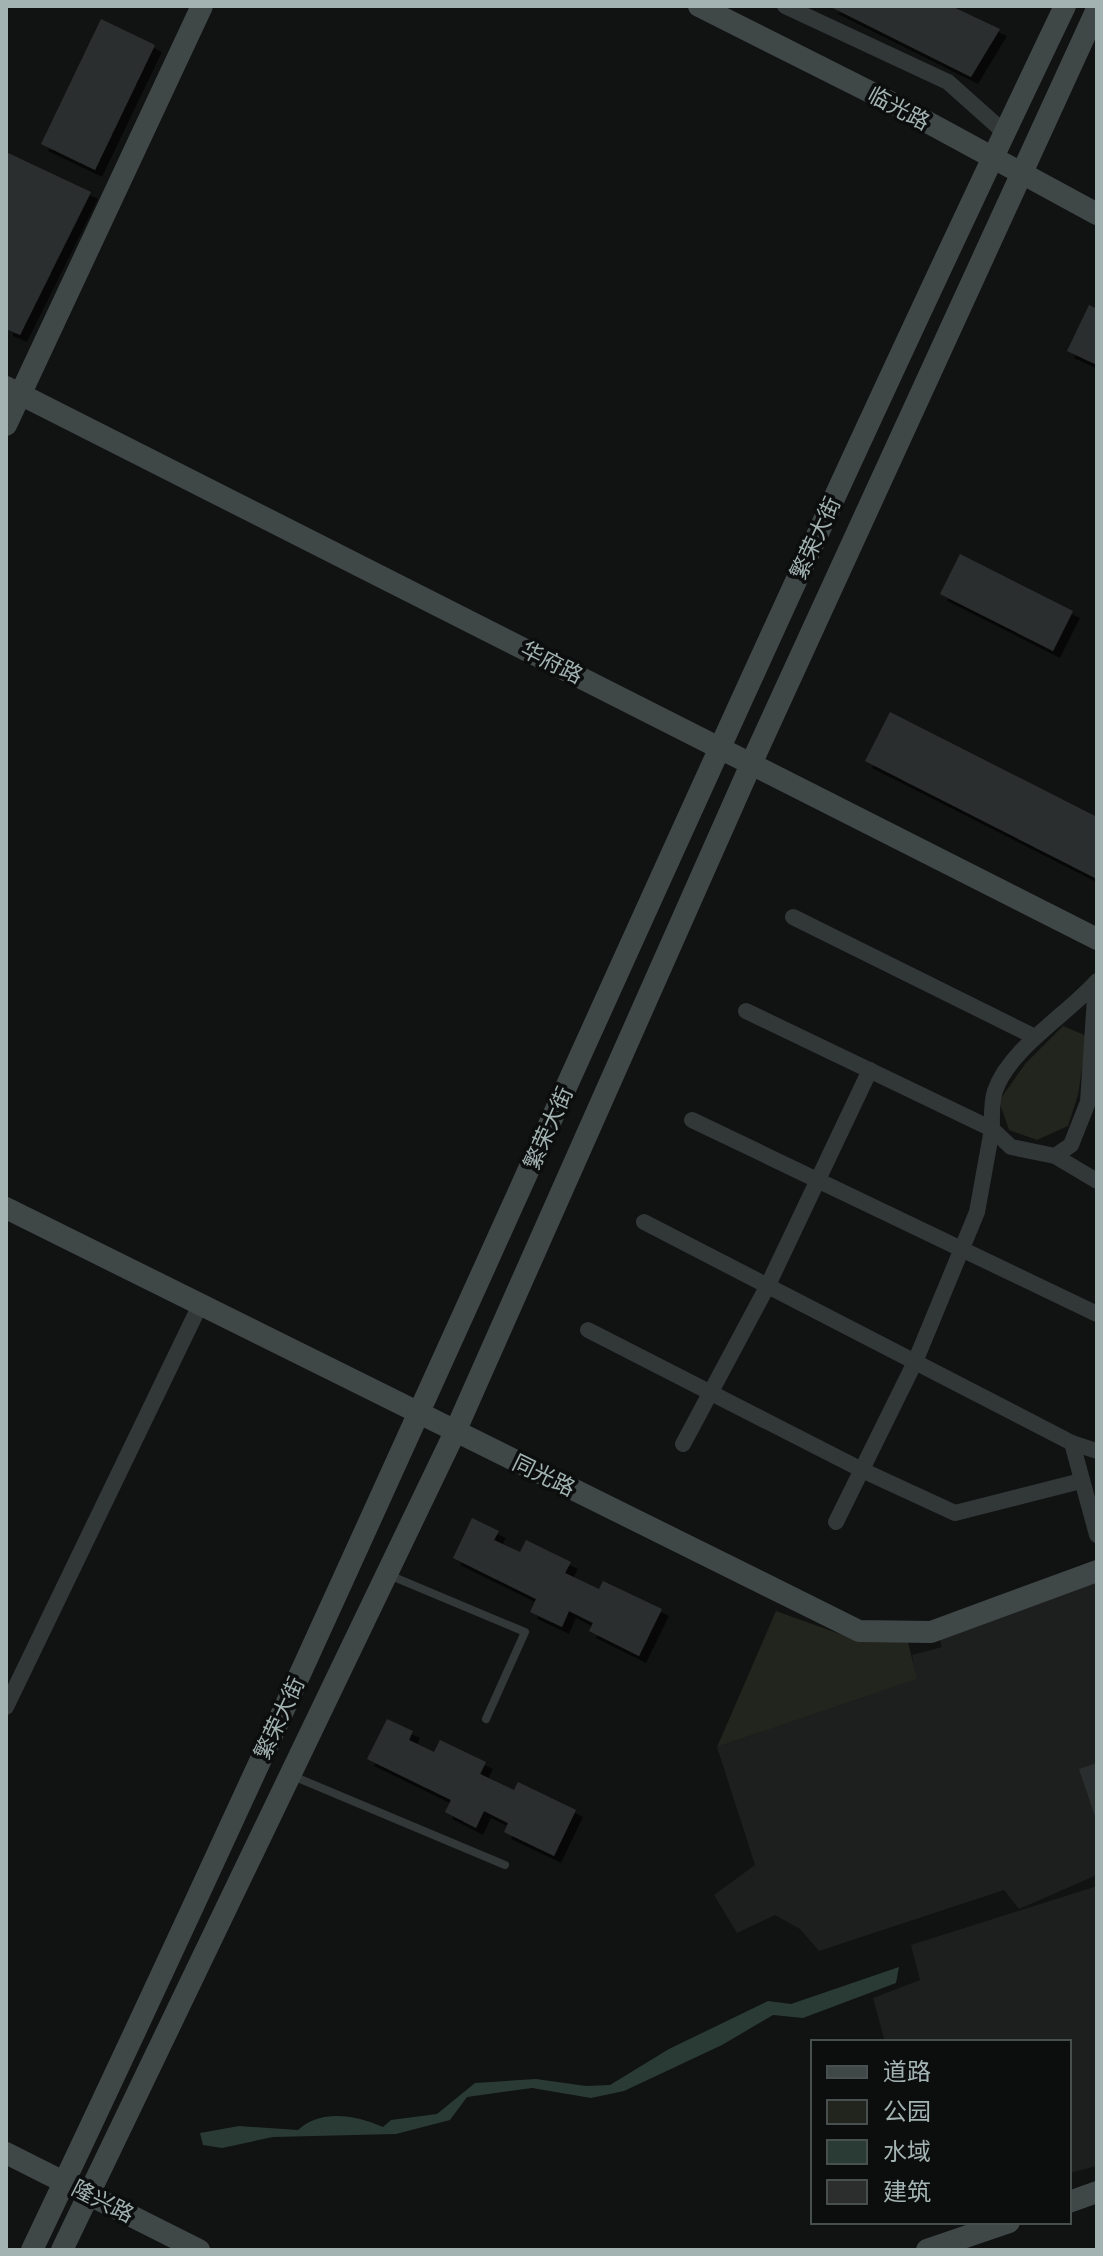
<svg xmlns="http://www.w3.org/2000/svg" width="1103" height="2256" font-family="Quicksand,'Noto Sans SC',sans-serif">
  <style>
    .built { fill: #1d1f1f }
    .green { fill: #22251d }
    .water { fill: #2a3b36 }
    .building { fill: #2c2e2e; filter: url(#shadow) }
    .lines { fill: none; stroke-linecap: round; stroke-linejoin: round }
    .lane { stroke: #323737; stroke-width: 8 }
    .street { stroke: #323737; stroke-width: 16 }
    .secondary { stroke: #404747; stroke-width: 22 }
    .labels { text-anchor: middle; dominant-baseline: central; stroke-width: 7; stroke-linejoin: round; paint-order: stroke }
    .street-label { font-size: 22px; fill: #a2b3b2; stroke: #0c0d0d }
  </style>
  <defs>
    <filter id="shadow"><feDropShadow dx="7" dy="7" stdDeviation="0" flood-color="#0009"/></filter>
  </defs>
  <rect width="100%" height="100%" fill="#111212"/>
  <!-- built -->
  <g class="built">
    <polygon points="1097,1582 1097,1875 1019,1909 1004,1890 819,1951 800,1929 775,1915 737,1933 714,1895 755,1865 717,1747 916,1679 912,1655 942,1647 939,1637"/>
    <polygon points="1097,1886 1097,2166 1069,2173 1069,2042 885,2042 873,1998 920,1980 911,1945"/>
  </g>
  <!-- green -->
  <g class="green">
    <polygon points="1063,1026 1087,1036 1078,1095 1068,1126 1037,1140 1009,1130 999,1101 1025,1064"/>
    <polygon points="776,1611 851,1638 907,1638 917,1679 717,1747"/>
  </g>
  <!-- water -->
  <path class="water" d="M899,1967l-3,16 -93,35 -30,-3 -51,30 -98,46 -33,7 -59,-10 -65,9 -17,23 -54,14 -123,3 -51,11 -19,-3 -3,-12 39,-7 59,4c23,-21 57,-15 85,-3l8,-7 46,-6 38,-31 61,-4 50,7 24,-1 59,-36 99,-48 23,3z"/>
  <!-- building -->
  <g class="building">
    <polygon points="829,6 951,6 1000,29 971,77"/>
    <polygon points="101,19 155,45 95,170 41,144"/>
    <polygon points="6,152 91,192 20,335 6,329"/>
    <polygon points="1089,305 1097,309 1097,365 1067,351"/>
    <polygon points="960,554 1073,611 1053,651 940,594"/>
    <polygon points="890,712 1097,817 1097,879 865,761"/>
    <polygon points="472,1518 499,1531 494,1540 520,1552 526,1540 571,1562 565,1573 599,1589 603,1581 662,1609 639,1656 589,1631 593,1623 569,1611 562,1627 530,1612 536,1599 453,1558"/>
    <polygon points="387,1719 413,1731 409,1740 434,1752 440,1740 486,1762 480,1774 514,1790 518,1782 576,1810 554,1856 504,1832 508,1823 484,1811 476,1828 445,1812 451,1800 367,1759"/>
    <polygon points="1097,1763 1097,1819 1096,1819 1079,1769"/>
  </g>
  <g class="lines">
    <!-- lane -->
    <g class="lane">
      <polyline points="389,1575 525,1632 486,1719"/>
      <polyline points="293,1776 505,1865"/>
    </g>
    <!-- street -->
    <g class="street">
      <polyline points="785,6 948,82 1004,132"/>
      <polyline points="793,917 1035,1037"/>
      <path d="M1096,982l-8,120 -17,43 -16,11 -44,-9 -19,-18c0,-11 -1,-27 3,-38 14,-42 72,-76 102,-110"/>
      <polyline points="746,1011 992,1129 977,1212 915,1362 836,1522"/>
      <polyline points="692,1120 1097,1314"/>
      <polyline points="1055,1156 1097,1181"/>
      <polyline points="644,1222 1072,1443 1097,1451"/>
      <polyline points="588,1330 864,1471 955,1513 1081,1481"/>
      <polyline points="1072,1443 1097,1535"/>
      <polyline points="683,1444 768,1285 870,1070"/>
      <polyline points="6,1707 200,1305"/>
    </g>
    <!-- secondary -->
    <g class="secondary">
      <polyline points="699,6 896,105 1097,214"/>
      <polyline points="6,387 1097,939"/>
      <polyline points="6,425 202,6"/>
      <polyline points="6,1208 859,1631 931,1632 1097,1571"/>
      <polyline points="6,2153 199,2250"/>
      <polyline points="1069,2202 1097,2192"/>
      <path d="M32,2250c354,-744 677,-1501 1033,-2244"/>
      <polyline points="62,2250 455,1432 752,762 1097,9"/>
      <polyline points="927,2250 1009,2222"/>
    </g>
  </g>
  <g class="labels">
    <!-- street labels -->
    <g class="street-label">
      <text transform="translate(899 108) rotate(28)">临光路</text>
      <text transform="translate(815 538) rotate(-65)">繁荣大街</text>
      <text transform="translate(552 662) rotate(27)">华府路</text>
      <text transform="translate(548 1128) rotate(-66)">繁荣大街</text>
      <text transform="translate(544 1475) rotate(26)">同光路</text>
      <text transform="translate(279 1718) rotate(-65)">繁荣大街</text>
      <text transform="translate(103 2201) rotate(27)">隆兴路</text>
    </g>
  </g>
  <!-- border -->
  <rect width="1103" height="2256" fill="none" stroke="#a2b3b2" stroke-width="16"/>
  <!-- legend -->
  <rect x="811" y="2040" width="260" height="184" fill="#0c0d0d" stroke="#484f4f" stroke-width="2"/>
  <rect x="827" y="2066" width="40" height="12" fill="#404747" stroke="#484f4f" stroke-width="2"/>
  <text x="883" y="2080" font-size="24" fill="#a2b3b2">道路</text>
  <rect x="827" y="2100" width="40" height="24" fill="#22251d" stroke="#484f4f" stroke-width="2"/>
  <text x="883" y="2120" font-size="24" fill="#a2b3b2">公园</text>
  <rect x="827" y="2140" width="40" height="24" fill="#2a3b36" stroke="#484f4f" stroke-width="2"/>
  <text x="883" y="2160" font-size="24" fill="#a2b3b2">水域</text>
  <rect x="827" y="2180" width="40" height="24" fill="#2c2e2e" stroke="#484f4f" stroke-width="2"/>
  <text x="883" y="2200" font-size="24" fill="#a2b3b2">建筑</text>
</svg>
